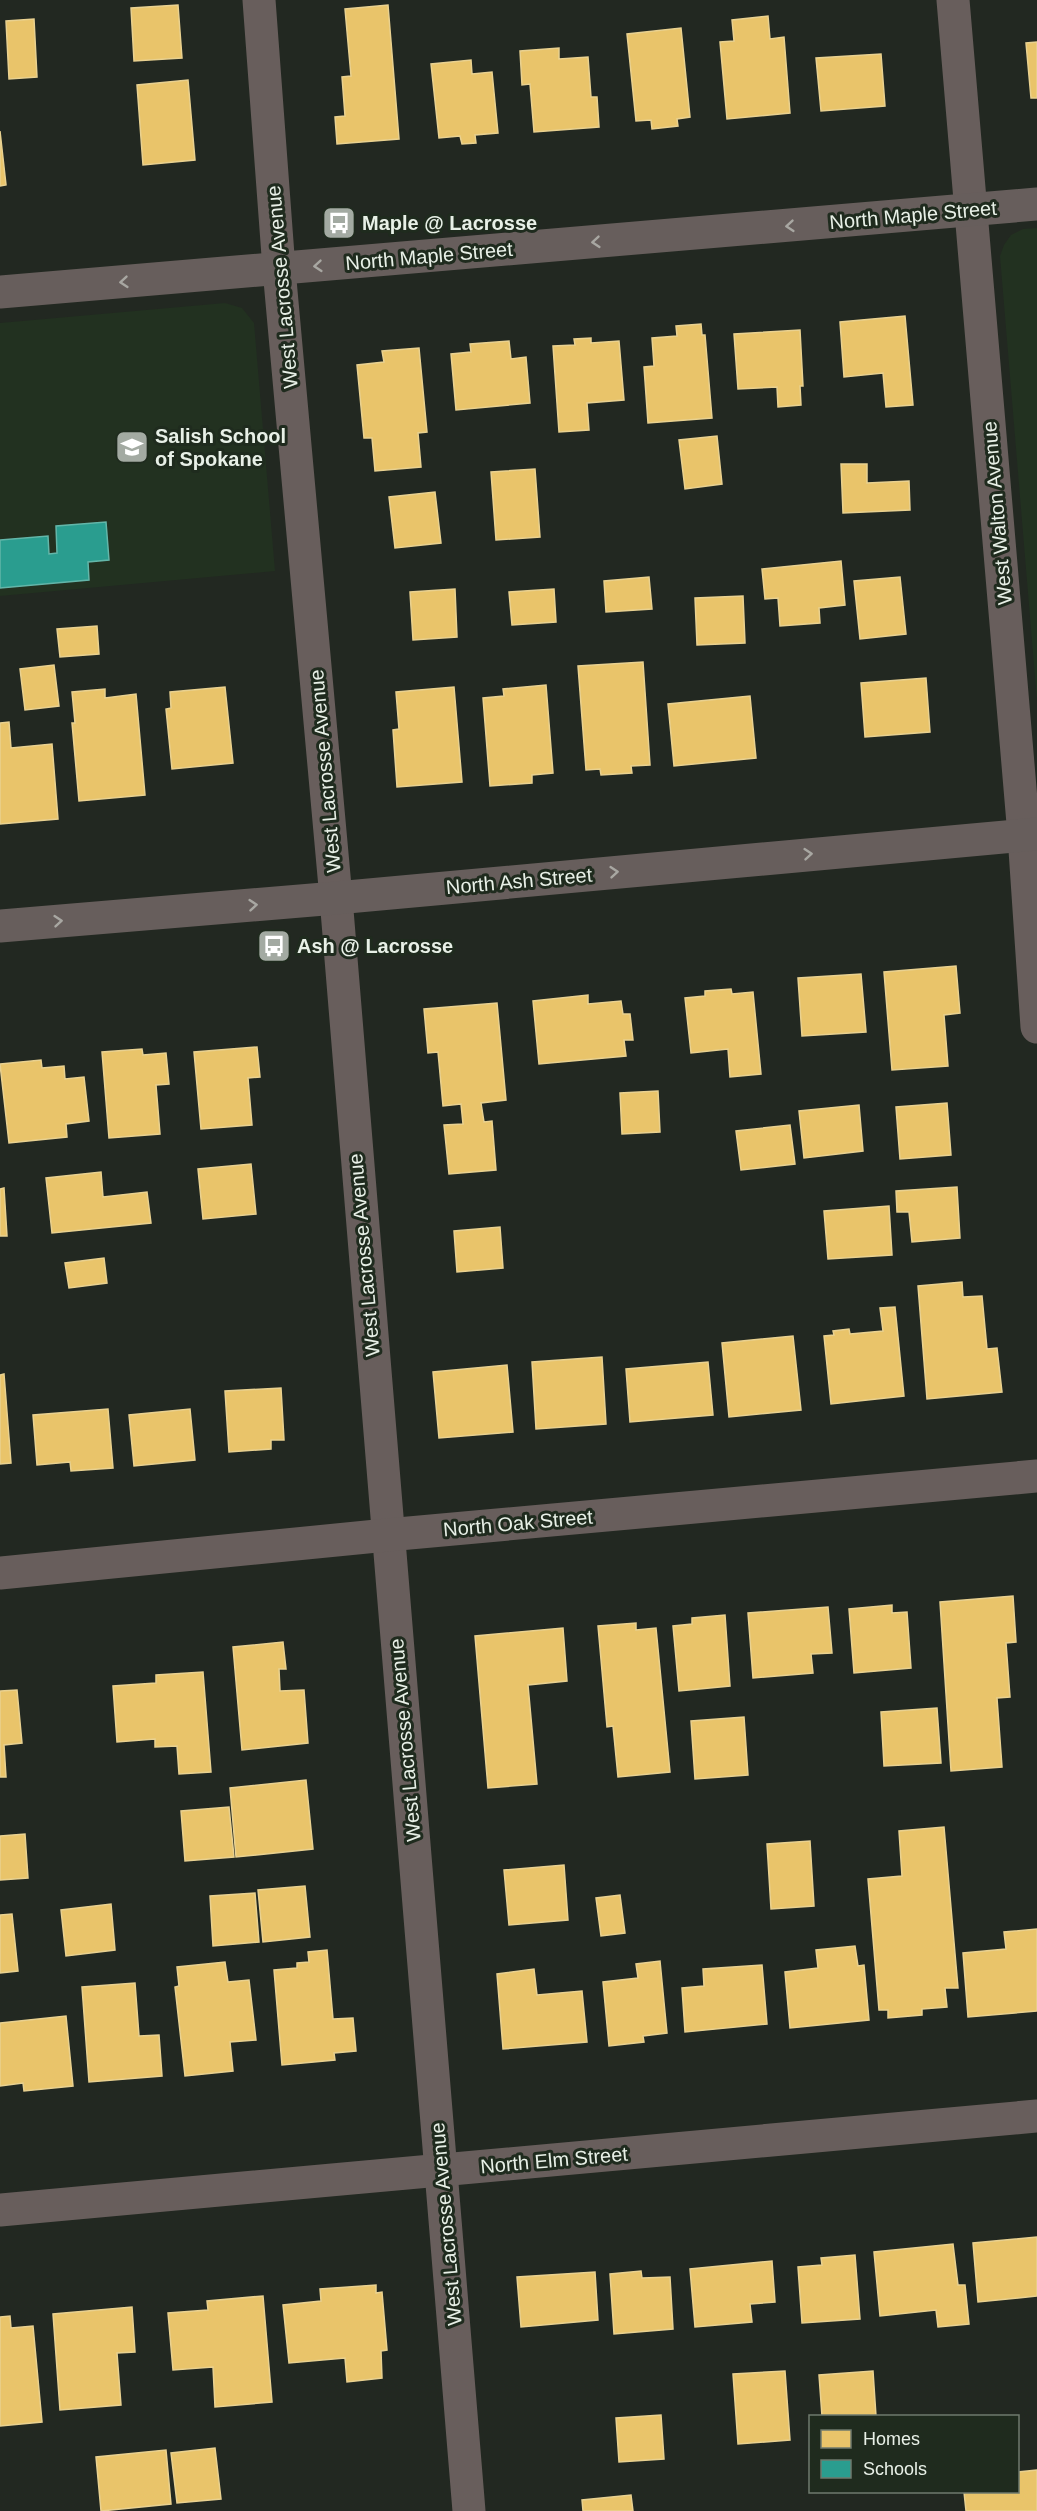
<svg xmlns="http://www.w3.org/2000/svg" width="1037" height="2511" font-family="Helvetica,sans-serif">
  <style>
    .built { fill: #223120 }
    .homes { fill: #e9c46a; stroke: #e9d190; stroke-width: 1.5 }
    .schools { fill: #2a9d8f; stroke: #63b6a9; stroke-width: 1.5 }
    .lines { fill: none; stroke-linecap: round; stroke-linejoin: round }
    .street { stroke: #685e5c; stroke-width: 33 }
    .primary { stroke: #675e5c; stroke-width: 33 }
    .oneway { stroke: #a8a7a2 }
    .labels { text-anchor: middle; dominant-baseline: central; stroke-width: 6; stroke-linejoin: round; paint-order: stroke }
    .street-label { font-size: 20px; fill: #e8f0e7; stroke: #1f2b1e }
    .poi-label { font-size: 20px; font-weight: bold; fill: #e8f0e7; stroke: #1f2b1e; text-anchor: start }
  </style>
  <rect width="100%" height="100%" fill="#222821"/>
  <!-- built -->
  <g class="built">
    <polygon points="1037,228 1037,701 1000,256 1004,245 1011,235 1023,229"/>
    <polygon points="225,303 242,308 254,323 275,571 0,596 0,323"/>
  </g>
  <!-- homes -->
  <g class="homes">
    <polygon points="178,5 182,58 134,61 131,8"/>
    <polygon points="388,5 399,139 337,144 335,117 345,116 342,77 351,76 345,9"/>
    <polygon points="768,16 770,39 784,37 790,113 727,119 720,42 734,41 732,20"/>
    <polygon points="34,19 37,77 9,79 6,21"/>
    <polygon points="681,28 690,117 677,119 678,126 652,129 651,120 636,121 627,34"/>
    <polygon points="1037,42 1037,98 1031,98 1026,43"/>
    <polygon points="559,48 559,59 588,57 591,97 597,97 599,127 534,132 530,84 522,85 520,51"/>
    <polygon points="881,54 885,106 821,111 816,58"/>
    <polygon points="471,60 472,74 492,72 498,133 475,135 476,143 462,144 460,136 439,138 431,64"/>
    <polygon points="188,80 195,160 143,165 137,85"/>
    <polygon points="0,131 6,185 0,186"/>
    <polygon points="905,316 913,405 886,407 883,373 844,377 840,322"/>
    <polygon points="701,324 702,335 705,335 712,418 648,423 644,367 654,366 652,338 677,336 676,326"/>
    <polygon points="800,330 803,386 800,386 801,405 778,407 777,387 738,389 734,334"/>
    <polygon points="591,338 591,343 619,341 624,400 587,403 589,430 559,432 553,346 575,345 574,339"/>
    <polygon points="509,341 511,359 526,357 530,403 456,410 451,354 471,352 470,344"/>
    <polygon points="419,348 427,432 418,433 421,467 375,471 372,438 364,438 357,365 384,362 382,351"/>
    <polygon points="717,436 722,484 685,489 679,440"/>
    <polygon points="841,464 867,464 867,483 909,481 910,510 843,513"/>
    <polygon points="535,469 540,537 496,540 491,472"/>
    <polygon points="435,492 441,543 395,548 389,497"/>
    <polygon points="841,561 845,605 819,608 820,623 780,626 778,598 765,599 762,569"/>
    <polygon points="649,577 652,609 606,612 604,581"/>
    <polygon points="900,577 906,634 860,639 854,581"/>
    <polygon points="455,589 457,637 413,640 410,592"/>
    <polygon points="554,589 556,622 512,625 509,592"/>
    <polygon points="743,596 745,643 697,645 695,598"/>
    <polygon points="97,626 99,654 60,657 57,629"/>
    <polygon points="643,662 650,765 631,766 632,773 601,775 600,769 586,770 578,666"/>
    <polygon points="54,665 59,706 25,710 20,669"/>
    <polygon points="926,678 930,732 865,737 861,683"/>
    <polygon points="546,685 553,773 532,775 532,783 490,786 483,698 504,696 503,689"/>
    <polygon points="225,687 233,763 172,769 166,709 171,708 170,692"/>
    <polygon points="454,687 462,782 397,787 393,730 399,729 396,692"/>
    <polygon points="105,689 105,698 136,694 145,795 79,801 72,723 75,723 72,692"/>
    <polygon points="750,696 756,758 674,766 668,704"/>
    <polygon points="9,722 11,748 52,744 58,819 0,824 0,723"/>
    <polygon points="956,966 960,1013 944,1015 948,1066 892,1070 884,972"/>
    <polygon points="861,974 866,1032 802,1036 798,978"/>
    <polygon points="731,989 732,994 753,992 761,1074 730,1077 728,1049 691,1053 685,998 705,996 705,991"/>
    <polygon points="588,995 588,1004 621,1001 623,1014 630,1014 633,1040 624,1040 626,1056 539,1064 533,1001"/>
    <polygon points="497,1003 506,1100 481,1103 484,1122 492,1121 496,1170 449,1174 444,1125 463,1124 461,1104 443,1106 438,1052 428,1053 424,1009"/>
    <polygon points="257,1047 260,1077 248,1078 252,1125 201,1129 194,1052"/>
    <polygon points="142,1049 143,1055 166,1053 169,1084 156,1085 160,1134 109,1138 102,1052"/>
    <polygon points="41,1060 42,1068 64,1066 65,1079 84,1077 89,1121 66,1124 67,1137 9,1143 0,1064"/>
    <polygon points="658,1091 660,1132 622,1134 620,1093"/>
    <polygon points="947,1103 951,1155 900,1159 896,1107"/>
    <polygon points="859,1105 863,1151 804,1158 799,1111"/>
    <polygon points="790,1125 795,1164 741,1170 736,1131"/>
    <polygon points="251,1164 256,1214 203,1219 198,1169"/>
    <polygon points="101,1172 103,1197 147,1192 151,1223 52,1233 46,1178"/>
    <polygon points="957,1187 960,1238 912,1242 909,1212 897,1212 896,1191"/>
    <polygon points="4,1188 7,1236 0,1236 0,1189"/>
    <polygon points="889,1206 892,1255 828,1259 824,1211"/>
    <polygon points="500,1227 503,1268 457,1272 454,1231"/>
    <polygon points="104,1258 107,1283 69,1288 65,1263"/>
    <polygon points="962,1282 963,1297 982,1296 987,1349 997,1348 1002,1392 927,1399 918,1286"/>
    <polygon points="895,1307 904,1396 831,1404 824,1336 834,1335 833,1331 849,1329 850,1334 883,1331 880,1308"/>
    <polygon points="793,1336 801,1410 729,1417 722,1343"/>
    <polygon points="602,1357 606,1424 536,1429 532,1362"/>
    <polygon points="708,1362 713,1415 630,1422 626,1369"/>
    <polygon points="507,1365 513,1432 439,1438 433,1372"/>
    <polygon points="4,1374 11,1463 0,1464 0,1375"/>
    <polygon points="281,1388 284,1440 271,1440 271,1449 229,1452 225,1391"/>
    <polygon points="108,1409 113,1468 71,1471 70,1462 37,1465 33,1415"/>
    <polygon points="190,1409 195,1460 134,1466 129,1415"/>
    <polygon points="1013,1596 1016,1642 1006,1643 1010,1697 997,1698 1002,1767 951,1771 940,1602"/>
    <polygon points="892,1605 892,1613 907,1612 911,1668 854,1673 849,1609"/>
    <polygon points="828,1607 832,1653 811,1654 813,1673 753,1678 748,1613"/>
    <polygon points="725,1615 730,1686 679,1691 673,1626 692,1624 692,1618"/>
    <polygon points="636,1623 636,1630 656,1628 670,1772 618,1777 613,1726 607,1727 598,1626"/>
    <polygon points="563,1628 567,1681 528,1685 537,1784 488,1788 475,1636"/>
    <polygon points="283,1642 286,1669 279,1669 280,1691 304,1690 308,1743 242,1750 233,1647"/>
    <polygon points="203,1672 211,1772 179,1774 177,1746 155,1747 155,1739 117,1742 113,1686 156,1683 156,1675"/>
    <polygon points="17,1690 22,1743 4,1745 6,1777 0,1777 0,1691"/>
    <polygon points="937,1708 941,1763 884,1766 881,1712"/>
    <polygon points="744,1717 748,1775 695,1779 691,1721"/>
    <polygon points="306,1780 313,1849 236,1857 230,1788"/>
    <polygon points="229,1807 234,1857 185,1861 181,1811"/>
    <polygon points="944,1827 958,1988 945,1988 947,2007 922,2009 922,2015 888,2018 888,2010 879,2010 868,1879 902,1876 899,1831"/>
    <polygon points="25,1834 28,1878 0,1880 0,1836"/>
    <polygon points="810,1841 814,1906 771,1909 767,1844"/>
    <polygon points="564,1865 568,1920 509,1925 504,1870"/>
    <polygon points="305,1886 310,1937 263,1942 258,1890"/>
    <polygon points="255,1893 259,1942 213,1946 210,1896"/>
    <polygon points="620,1895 625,1933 601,1936 596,1898"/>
    <polygon points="111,1904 115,1950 66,1956 61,1910"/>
    <polygon points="12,1914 18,1971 0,1973 0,1915"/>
    <polygon points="1037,1929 1037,2011 968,2017 963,1953 1006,1949 1004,1932"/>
    <polygon points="855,1946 858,1966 864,1965 869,2020 790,2028 785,1972 818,1968 816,1950"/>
    <polygon points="327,1950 333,2019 353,2018 356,2051 334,2053 335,2060 282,2065 274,1970 297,1968 297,1963 309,1962 308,1952"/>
    <polygon points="660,1961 667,2033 643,2036 644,2042 609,2046 603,1982 638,1978 636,1964"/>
    <polygon points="225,1962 228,1982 249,1980 256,2040 230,2042 233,2071 185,2076 175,1987 179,1986 177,1967"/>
    <polygon points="762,1965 767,2024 685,2032 682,1988 704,1986 703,1969"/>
    <polygon points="534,1969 537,1995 582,1991 587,2042 503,2049 497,1974"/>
    <polygon points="135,1983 139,2036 159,2035 162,2076 89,2082 82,1987"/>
    <polygon points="66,2016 73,2086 24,2091 23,2083 0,2086 0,2023"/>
    <polygon points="1037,2237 1037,2296 978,2302 973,2243"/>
    <polygon points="953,2244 958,2285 965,2285 969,2324 938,2327 936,2310 880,2316 874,2252"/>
    <polygon points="855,2255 860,2319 802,2323 798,2267 822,2265 821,2258"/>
    <polygon points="772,2261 775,2302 750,2304 752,2322 695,2327 690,2269"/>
    <polygon points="641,2271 642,2278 670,2277 673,2329 614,2334 610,2274"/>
    <polygon points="595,2272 598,2320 521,2327 517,2277"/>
    <polygon points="376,2285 376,2293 382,2292 387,2350 381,2351 382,2378 347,2382 345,2358 289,2363 283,2305 321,2301 320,2289"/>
    <polygon points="263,2296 272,2402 215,2407 213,2367 173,2370 168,2313 208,2310 207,2301"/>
    <polygon points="132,2307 135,2352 117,2353 121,2405 60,2410 53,2314"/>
    <polygon points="10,2316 11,2328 33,2326 42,2422 0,2426 0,2317"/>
    <polygon points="785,2371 790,2440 738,2444 733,2374"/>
    <polygon points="873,2371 876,2416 822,2416 819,2375"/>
    <polygon points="661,2415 664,2459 619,2462 616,2418"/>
    <polygon points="215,2448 221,2499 177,2503 171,2453"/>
    <polygon points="166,2450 171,2504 101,2511 96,2457"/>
    <polygon points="1037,2470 1037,2511 966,2511 964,2492 1018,2492 1018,2472"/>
    <polygon points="631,2495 633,2511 583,2511 582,2500"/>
  </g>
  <!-- schools -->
  <polygon class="schools" points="106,522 109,560 88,562 89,580 0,588 0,540 48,536 49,554 57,553 56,526"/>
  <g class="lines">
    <!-- street -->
    <g class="street">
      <polyline points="259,0 279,269 336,898 469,2511"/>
      <polyline points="953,0 1024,835 1037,1027"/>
      <polyline points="0,1573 387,1535 1037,1476"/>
      <polyline points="0,2210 1037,2116"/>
    </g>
    <!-- primary -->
    <g class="primary">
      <polyline points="0,292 1037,204"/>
      <polyline points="0,926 336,898 1037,834"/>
    </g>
  </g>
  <!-- one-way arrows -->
  <defs><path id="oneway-chevron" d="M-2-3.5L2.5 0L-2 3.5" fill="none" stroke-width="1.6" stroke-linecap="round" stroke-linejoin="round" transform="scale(1.5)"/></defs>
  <g class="oneway">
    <use href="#oneway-chevron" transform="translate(790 226) rotate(175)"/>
    <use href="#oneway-chevron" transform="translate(596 242) rotate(175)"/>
    <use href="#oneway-chevron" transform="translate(318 266) rotate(175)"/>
    <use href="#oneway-chevron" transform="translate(124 282) rotate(175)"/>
    <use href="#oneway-chevron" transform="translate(808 854) rotate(-5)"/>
    <use href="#oneway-chevron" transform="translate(614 872) rotate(-5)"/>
    <use href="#oneway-chevron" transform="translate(253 905) rotate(-5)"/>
    <use href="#oneway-chevron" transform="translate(58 921) rotate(-5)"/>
  </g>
  <!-- icons -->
  <defs>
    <g id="bus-square" transform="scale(1.725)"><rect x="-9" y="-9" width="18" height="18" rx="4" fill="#a3aaa2" stroke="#1f2b1e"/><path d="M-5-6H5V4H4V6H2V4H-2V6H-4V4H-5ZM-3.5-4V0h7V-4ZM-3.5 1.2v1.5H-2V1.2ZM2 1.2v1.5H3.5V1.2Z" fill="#fff"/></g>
    <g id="school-square" transform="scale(1.725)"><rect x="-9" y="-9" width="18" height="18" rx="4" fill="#a3aaa2" stroke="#1f2b1e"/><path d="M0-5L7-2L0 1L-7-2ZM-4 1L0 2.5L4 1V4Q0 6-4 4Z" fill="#fff"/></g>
  </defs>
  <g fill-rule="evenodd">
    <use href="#bus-square" x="339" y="223"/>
    <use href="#school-square" x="132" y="447"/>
    <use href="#bus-square" x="274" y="946"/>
  </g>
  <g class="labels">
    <!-- street labels -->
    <g class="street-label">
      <text transform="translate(913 215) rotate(-5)">North Maple Street</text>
      <text transform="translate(429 256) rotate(-5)">North Maple Street</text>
      <text transform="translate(282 287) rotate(-95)">West Lacrosse Avenue</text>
      <text transform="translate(997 513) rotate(-95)">West Walton Avenue</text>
      <text transform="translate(325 771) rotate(-95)">West Lacrosse Avenue</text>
      <text transform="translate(519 881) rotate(-5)">North Ash Street</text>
      <text transform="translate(364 1255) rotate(-95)">West Lacrosse Avenue</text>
      <text transform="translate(518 1523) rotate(-5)">North Oak Street</text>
      <text transform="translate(405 1740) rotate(-95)">West Lacrosse Avenue</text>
      <text transform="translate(554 2160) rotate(-5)">North Elm Street</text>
      <text transform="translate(446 2224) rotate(-95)">West Lacrosse Avenue</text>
    </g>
    <!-- poi labels -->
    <g class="poi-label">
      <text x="362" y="223">Maple @ Lacrosse</text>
      <text x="155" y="436">Salish School<tspan x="155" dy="23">of Spokane</tspan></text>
      <text x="297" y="946">Ash @ Lacrosse</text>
    </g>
  </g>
  <!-- legend -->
  <rect x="809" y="2415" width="210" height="78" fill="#1f2b1e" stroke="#6f7a6e" stroke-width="1.5"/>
  <rect x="821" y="2430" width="30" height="18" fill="#e9c46a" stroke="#6f7a6e" stroke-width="1.5"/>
  <text x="863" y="2445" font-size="18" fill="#e8f0e7">Homes</text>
  <rect x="821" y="2460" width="30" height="18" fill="#2a9d8f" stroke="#6f7a6e" stroke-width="1.5"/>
  <text x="863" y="2475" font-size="18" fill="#e8f0e7">Schools</text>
</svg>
